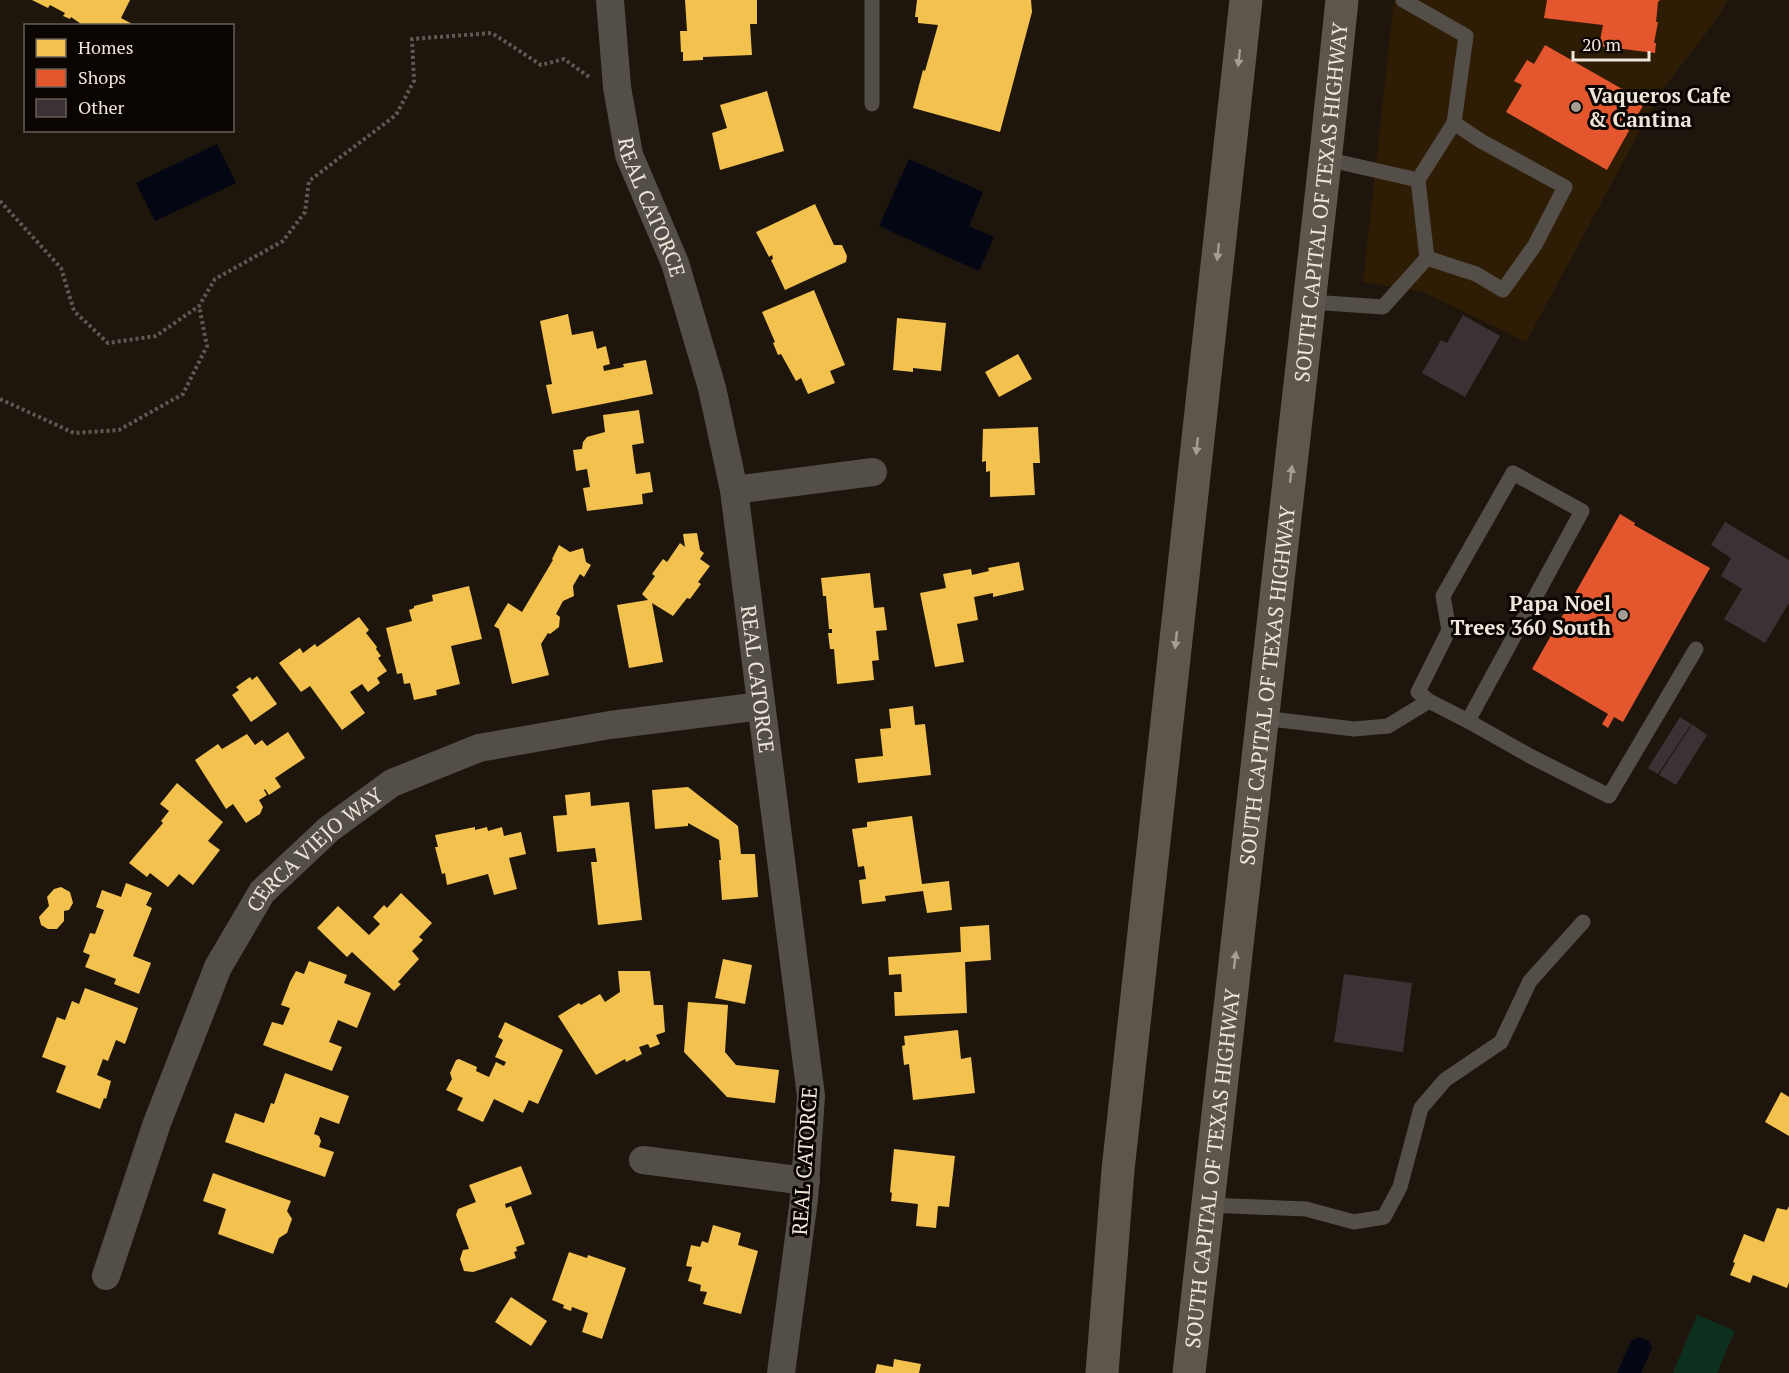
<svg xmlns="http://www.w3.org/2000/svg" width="1789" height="1373" font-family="'PT Serif',serif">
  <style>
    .built { fill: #2e1c05 }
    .green { fill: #0c301d }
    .water { fill: #030613 }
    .homes { fill: #f2c14e }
    .shops { fill: #e4572e }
    .building { fill: #3a3235 }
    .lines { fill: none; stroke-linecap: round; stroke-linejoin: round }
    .path { stroke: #5e5953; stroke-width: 4; stroke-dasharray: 3 3; stroke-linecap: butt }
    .service { stroke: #534e48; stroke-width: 15 }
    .minor { stroke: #534e48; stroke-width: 28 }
    .trunk { stroke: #5c564d; stroke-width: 33 }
    .oneway { fill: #a69e93 }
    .poi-dot { fill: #a69d92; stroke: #0a0501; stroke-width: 2 }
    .labels { text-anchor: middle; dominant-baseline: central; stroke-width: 6; stroke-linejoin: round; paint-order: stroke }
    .poi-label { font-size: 21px; font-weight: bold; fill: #f0e5d9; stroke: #0a0501; text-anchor: start }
    .street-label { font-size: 21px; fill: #f0e5d9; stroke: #0a0501 }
  </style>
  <rect width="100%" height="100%" fill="#1e160d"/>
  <!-- built -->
  <polygon class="built" points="1394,0 1728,0 1713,24 1662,90 1526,342 1423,292 1363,282"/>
  <!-- green -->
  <polygon class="green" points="1697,1315 1735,1331 1717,1373 1673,1373"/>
  <!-- water -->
  <g class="water">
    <polygon points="217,144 236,183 155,221 136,183"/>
    <polygon points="909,159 983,192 969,226 994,237 979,271 879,226"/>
    <polygon points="1639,1337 1649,1341 1652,1348 1641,1373 1617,1373 1631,1341"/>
  </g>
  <!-- homes -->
  <g class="homes">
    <polygon points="32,0 130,0 121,18 136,26 102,26 99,24 98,26 84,26 71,17 70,19 63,16 65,13 50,5 48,8"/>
    <polygon points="685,0 757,0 757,24 750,24 752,55 703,57 703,60 683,61 683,52 681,52 680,31 687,31"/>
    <polygon points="917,0 1031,0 1032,12 1000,132 913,108 923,70 925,71 938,25 918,23 918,17 915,17"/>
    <polygon points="767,91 784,151 720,170 712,133 727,128 720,105"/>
    <polygon points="815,204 834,245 842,245 847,256 846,262 785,290 771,260 773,259 772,255 769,257 756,232"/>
    <polygon points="814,290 845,365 830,371 835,383 808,394 801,378 796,381 781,354 778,355 773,343 775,342 762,312"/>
    <polygon points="568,314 572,335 593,331 597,349 606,346 610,364 603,366 604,371 624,367 623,364 646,360 653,394 552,414 546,385 552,384 540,321"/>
    <polygon points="897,318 946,323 941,371 913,368 913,372 893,370"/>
    <polygon points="1018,354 1032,379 999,397 985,372"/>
    <polygon points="639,410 644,443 632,445 636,474 650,472 653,492 642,494 643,504 587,511 583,488 590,487 587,469 576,471 573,450 582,449 583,442 587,437 605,432 603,415"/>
    <polygon points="1038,427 1040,463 1033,463 1035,495 990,497 990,471 986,472 986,461 982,462 983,429"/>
    <polygon points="697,533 700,550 704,553 700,559 710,566 698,582 701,584 690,599 687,598 673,616 652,603 663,662 629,668 617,605 648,600 642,594 655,576 652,574 663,559 667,562 680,543 685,547 683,534"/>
    <polygon points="559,545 570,552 583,548 586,562 591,565 584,577 580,574 573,586 574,596 563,601 556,614 560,617 559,627 550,634 548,633 541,644 549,675 512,684 499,629 494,626 508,603 522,612 553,560 552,559"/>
    <polygon points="1019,562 1024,590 993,597 993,593 974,597 978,620 957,624 964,662 935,667 920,593 946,588 943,574 971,569 972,575 989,571 988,568"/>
    <polygon points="870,573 874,608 884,607 887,630 876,631 879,660 872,661 874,680 837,684 834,649 830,649 828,633 832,633 832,629 829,629 826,596 823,596 821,578"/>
    <polygon points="469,586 482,639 451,646 460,684 436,690 437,695 414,700 410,683 404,684 402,673 397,674 386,628 412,621 409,610 414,608 414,606 433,601 432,595"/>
    <polygon points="359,617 369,630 366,633 377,647 376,649 381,656 378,658 387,671 377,678 380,683 368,692 362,684 350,692 365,713 342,730 310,686 301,692 279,663 300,648 303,653 315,644 317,647"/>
    <polygon points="257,676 277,704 251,722 232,695 239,690 236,687 250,677 252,680"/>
    <polygon points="913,706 915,725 925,724 931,775 858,783 855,759 883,756 880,729 891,728 889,709"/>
    <polygon points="288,732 305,758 275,778 281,787 269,795 265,789 264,790 267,795 259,800 263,807 260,814 246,823 233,804 226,809 195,760 218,744 222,749 247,734 255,745 262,740 267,746"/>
    <polygon points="177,783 223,822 208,841 220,850 193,885 179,874 168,887 150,873 147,877 129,863 163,823 161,821 169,811 160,804"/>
    <polygon points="688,787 738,826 741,854 755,854 758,897 722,900 719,860 721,860 719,840 688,823 688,826 655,829 652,790"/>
    <polygon points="590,792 591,806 629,802 642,920 598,925 591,862 597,862 595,848 557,852 553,816 567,815 565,795"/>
    <polygon points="912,816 922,884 949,881 952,910 927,913 923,891 885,896 886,901 862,904 859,880 866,879 864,866 858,867 852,829 867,827 867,822"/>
    <polygon points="475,827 475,830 487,827 488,831 502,827 504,836 521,832 526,854 509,858 517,889 494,895 488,874 447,885 445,873 442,874 435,847 438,847 435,835"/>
    <polygon points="126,883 152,893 146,905 152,908 133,956 151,963 139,994 114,984 116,979 85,967 90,955 83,952 90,933 95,934 104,910 96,907 102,890 121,897"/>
    <polygon points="61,887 70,892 73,903 69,910 64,911 64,921 57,929 48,929 41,925 39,917 49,906 47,897 54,889"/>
    <polygon points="401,893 432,923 419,937 423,940 412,951 419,959 398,982 401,984 394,991 352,952 347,957 317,928 338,906 369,935 380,924 373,917 384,905 387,908"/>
    <polygon points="989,925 991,960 965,962 967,1013 895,1016 894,992 902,992 901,974 889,975 888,957 961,952 960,927"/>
    <polygon points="723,959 752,965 745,1004 715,998"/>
    <polygon points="309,961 347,975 344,983 371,993 357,1028 338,1020 329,1042 342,1047 332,1071 263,1045 272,1022 283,1025 290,1008 281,1005 290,982 296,971 304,974"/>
    <polygon points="618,971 650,971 654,1005 663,1005 665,1032 656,1035 660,1044 650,1048 648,1044 639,1047 642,1054 626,1062 625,1059 596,1075 558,1016 579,1003 581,1005 600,994 605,1002 620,992"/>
    <polygon points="85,988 138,1008 125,1044 116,1040 108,1061 103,1059 97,1075 111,1081 106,1099 104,1098 100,1109 56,1092 66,1066 42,1057 57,1017 65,1020 72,1001 79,1004"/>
    <polygon points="688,1002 728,1005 725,1052 736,1065 779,1070 775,1103 727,1097 684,1052"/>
    <polygon points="505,1022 563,1050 538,1104 529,1100 523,1113 494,1099 483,1122 457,1110 463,1098 446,1090 452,1079 450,1073 456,1060 459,1059 477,1067 476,1071 489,1077 496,1062 504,1066 506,1062 495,1057 503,1040 498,1037"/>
    <polygon points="958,1030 961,1059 971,1057 975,1093 913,1100 909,1064 904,1065 902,1046 905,1045 904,1036"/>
    <polygon points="285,1073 349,1096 339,1124 320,1117 314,1134 319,1136 321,1141 319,1147 334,1152 325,1177 225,1142 235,1113 264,1123 271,1103 274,1104"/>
    <polygon points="1781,1092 1789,1097 1789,1136 1765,1122"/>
    <polygon points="894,1149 955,1156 949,1207 938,1206 936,1228 916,1226 918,1204 891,1201 892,1193 890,1192"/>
    <polygon points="521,1166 532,1194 505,1204 506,1208 511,1206 525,1244 516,1247 517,1251 514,1252 516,1258 473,1272 464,1271 460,1259 463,1250 469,1249 456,1215 458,1209 476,1202 469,1185"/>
    <polygon points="213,1173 291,1201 287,1211 292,1219 287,1233 279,1238 273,1254 218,1234 226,1209 203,1201"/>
    <polygon points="1789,1206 1789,1282 1787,1288 1753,1275 1750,1283 1730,1275 1735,1263 1733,1262 1744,1234 1764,1242 1777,1208 1787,1210"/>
    <polygon points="713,1225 741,1233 738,1245 758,1251 741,1314 703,1304 707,1292 700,1291 701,1285 688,1281 692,1267 686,1266 691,1245 700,1247 702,1241 708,1243"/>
    <polygon points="569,1252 587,1258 588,1255 626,1268 602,1339 582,1332 588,1313 572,1307 571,1311 563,1308 564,1305 552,1300"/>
    <polygon points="511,1297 547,1321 531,1346 495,1322"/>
    <polygon points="894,1359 921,1364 919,1373 875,1373 877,1364 893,1367"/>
  </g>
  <!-- shops -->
  <g class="shops">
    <polygon points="1547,0 1660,0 1658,2 1656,22 1658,22 1654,43 1656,43 1655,53 1599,46 1603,25 1544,18"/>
    <polygon points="1545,45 1645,102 1607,170 1506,112 1522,85 1514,81 1527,60 1534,64"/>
    <polygon points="1620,514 1635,523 1634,525 1710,568 1623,722 1614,717 1608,728 1602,724 1608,714 1532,669"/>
  </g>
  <!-- building -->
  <g class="building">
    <polygon points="1463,315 1500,336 1465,397 1422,373 1441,340 1447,343"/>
    <polygon points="1725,522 1789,560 1789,603 1765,643 1724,619 1742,589 1721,576 1731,558 1711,545"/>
    <polygon points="1680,717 1691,724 1658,774 1648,768"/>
    <polygon points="1692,724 1707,735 1676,785 1659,775"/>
    <polygon points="1344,974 1412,983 1403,1052 1334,1042"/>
  </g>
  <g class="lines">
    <!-- path -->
    <g class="path">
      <polyline points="0,201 61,268 74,311 108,343 156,336 199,306 215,279 283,241 305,212 309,181 396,115 414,81 412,39 492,33 541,65 564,59 589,77"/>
      <polyline points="0,399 74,433 119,430 183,394 207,346 199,306"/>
    </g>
    <!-- service -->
    <g class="service">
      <polyline points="872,0 872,104"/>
      <polyline points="1326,159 1418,180 1427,258"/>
      <polyline points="1418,180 1454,123"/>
      <polyline points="1311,302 1383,307 1427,258 1476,274 1503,290 1535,245 1565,187 1481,141 1454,123 1466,36 1403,0"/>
      <polyline points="1263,718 1354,729 1388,726 1429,701 1468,721 1582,511 1513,473 1443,596 1449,630 1418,692 1429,701"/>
      <polyline points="1468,721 1530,756 1609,796 1696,649"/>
      <polyline points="1207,1205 1306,1209 1354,1222 1384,1217 1400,1187 1421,1108 1445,1080 1501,1042 1530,981 1583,922"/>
    </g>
    <!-- minor -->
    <g class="minor">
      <path id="s1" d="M610,0l7,87 12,68 46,108 37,125 22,102 77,606 -7,103 -23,174"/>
      <polyline points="734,490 873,472"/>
      <polyline points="643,1160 806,1181"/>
      <path id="s2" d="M106,1276l51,-153 61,-156 44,-75 67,-63 63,-46 87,-35 131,-23 151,-19"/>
    </g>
    <!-- trunk -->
    <g class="trunk">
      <polyline points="1102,1373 1118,1170 1246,0"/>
      <path id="s3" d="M1189,1373c50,-458 106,-915 153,-1373"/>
    </g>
  </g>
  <!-- one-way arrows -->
  <defs><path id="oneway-solid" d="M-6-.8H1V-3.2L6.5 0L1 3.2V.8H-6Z" transform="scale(1.5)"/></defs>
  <g class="oneway">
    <use href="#oneway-solid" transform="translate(1239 58) rotate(96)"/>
    <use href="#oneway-solid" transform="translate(1218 252) rotate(96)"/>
    <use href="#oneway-solid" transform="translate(1197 446) rotate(96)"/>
    <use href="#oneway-solid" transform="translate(1291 474) rotate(-83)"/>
    <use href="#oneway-solid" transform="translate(1176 640) rotate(96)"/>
    <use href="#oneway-solid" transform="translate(1235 960) rotate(-83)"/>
  </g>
  <!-- markers -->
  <g class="poi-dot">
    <circle cx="1576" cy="107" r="6"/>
    <circle cx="1623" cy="615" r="6"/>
  </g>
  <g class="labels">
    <!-- poi labels -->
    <g class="poi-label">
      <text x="1588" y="95">Vaqueros Cafe<tspan x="1588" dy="24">&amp; Cantina</tspan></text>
      <text x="1611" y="603" text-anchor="end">Papa Noel<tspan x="1611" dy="24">Trees 360 South</tspan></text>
    </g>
    <!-- street labels -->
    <g class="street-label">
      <text stroke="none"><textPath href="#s3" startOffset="1178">SOUTH CAPITAL OF TEXAS HIGHWAY</textPath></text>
      <text stroke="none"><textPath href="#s1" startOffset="213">REAL CATORCE</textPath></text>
      <text stroke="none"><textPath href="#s1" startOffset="699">REAL CATORCE</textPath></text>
      <text stroke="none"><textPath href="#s3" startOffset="692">SOUTH CAPITAL OF TEXAS HIGHWAY</textPath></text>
      <text stroke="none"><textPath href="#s2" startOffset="483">CERCA VIEJO WAY</textPath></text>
      <text transform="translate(804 1161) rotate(-86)">REAL CATORCE</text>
      <text stroke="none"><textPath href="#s3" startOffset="206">SOUTH CAPITAL OF TEXAS HIGHWAY</textPath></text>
    </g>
  </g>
  <!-- legend -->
  <rect x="24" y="24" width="210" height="108" fill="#0a0501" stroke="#665f57" stroke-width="1.5"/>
  <rect x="36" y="39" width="30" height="18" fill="#f2c14e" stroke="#665f57" stroke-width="1.5"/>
  <text x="78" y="54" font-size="18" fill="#f0e5d9">Homes</text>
  <rect x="36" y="69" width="30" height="18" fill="#e4572e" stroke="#665f57" stroke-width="1.5"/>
  <text x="78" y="84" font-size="18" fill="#f0e5d9">Shops</text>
  <rect x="36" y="99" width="30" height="18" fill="#3a3235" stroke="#665f57" stroke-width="1.5"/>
  <text x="78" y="114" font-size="18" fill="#f0e5d9">Other</text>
  <!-- scale -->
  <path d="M1573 51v9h76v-9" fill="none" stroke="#f0e5d9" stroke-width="3"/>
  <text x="1582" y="51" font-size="18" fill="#f0e5d9" stroke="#0a0501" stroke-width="4.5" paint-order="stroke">20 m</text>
</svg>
